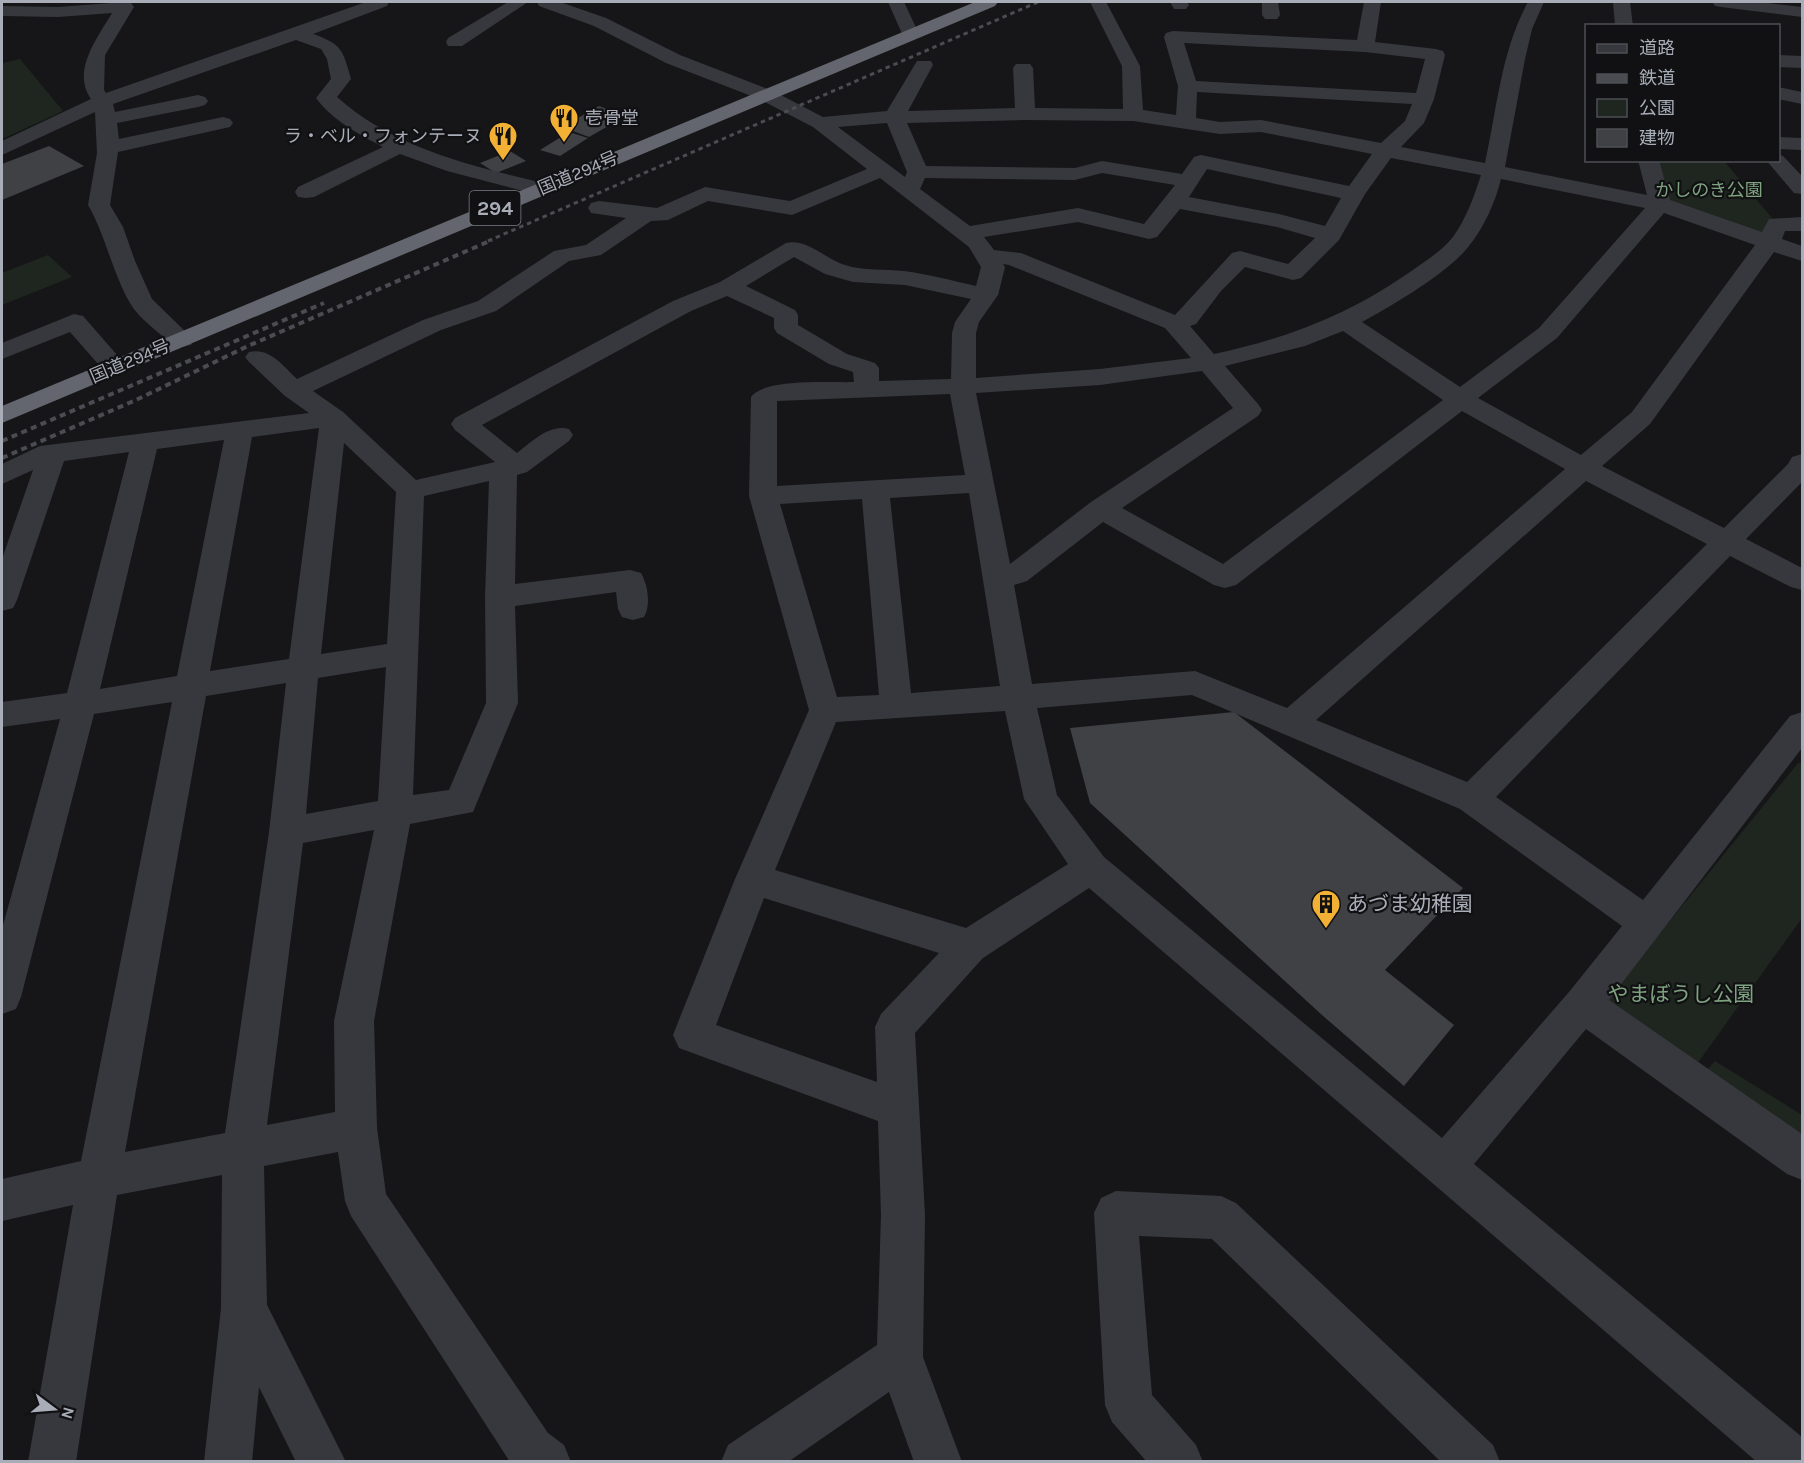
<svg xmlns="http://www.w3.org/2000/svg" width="1804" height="1463" font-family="Karla,'Noto Sans JP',sans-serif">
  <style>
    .green { fill: #1e261f }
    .building { fill: #404145 }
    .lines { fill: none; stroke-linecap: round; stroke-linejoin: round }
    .minor { fill: #37383d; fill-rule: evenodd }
    .highway { fill: #63666e; fill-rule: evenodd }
    .rail-far1 { stroke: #4a4c52; stroke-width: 3; stroke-dasharray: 4.5 4; stroke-linecap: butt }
    .rail { stroke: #4a4c52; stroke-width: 4; stroke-dasharray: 6 4.5; stroke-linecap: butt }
    .labels { text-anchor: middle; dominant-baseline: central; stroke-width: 4.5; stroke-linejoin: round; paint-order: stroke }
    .far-poi-label { font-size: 18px; fill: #a8adb8; stroke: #111113; text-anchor: start }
    .far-street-label { font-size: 18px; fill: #a8adb8; stroke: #111113 }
    .far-park-label { font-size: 18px; fill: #7fa381; stroke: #111113 }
    .shield { fill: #111113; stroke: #7b7e86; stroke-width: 1.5 }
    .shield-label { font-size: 20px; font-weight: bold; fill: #a8adb8 }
    .poi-label { font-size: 21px; fill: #a8adb8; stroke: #111113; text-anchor: start }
    .park-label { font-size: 21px; fill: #7fa381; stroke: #111113 }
  </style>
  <rect width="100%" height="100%" fill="#161618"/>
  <!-- green -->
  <g class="green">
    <polygon points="20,59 63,111 2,139 2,63"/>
    <polygon points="1648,161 1724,161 1777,224 1769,242 1660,204"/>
    <polygon points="48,255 72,277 2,305 2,273"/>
    <polygon points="1798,763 1802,763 1802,918 1692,1071 1611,1011 1608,997"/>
    <polygon points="1715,1061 1802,1115 1802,1142 1705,1072"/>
  </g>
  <!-- building -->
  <g class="building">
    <polygon points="599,106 626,116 589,137 562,127"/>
    <polygon points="569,132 588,138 560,156 540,150"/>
    <polygon points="49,146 84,166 2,200 2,164"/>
    <polygon points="510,151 526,161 496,173 480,163"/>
    <polygon points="1234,712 1463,888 1385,970 1454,1025 1404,1086 1322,1015 1090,803 1070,728"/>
  </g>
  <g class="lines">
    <!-- minor -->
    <g class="minor">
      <path d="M125,2l6,1 3,4 -29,48 -1,35 2,3 260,-91h23l-2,4 -74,28c29,10 30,16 38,45l-14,18c58,52 135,69 210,87l3,5 -3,5 -8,1 -92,-24 -47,-17 -86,43 -8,1 -8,-1 -3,-5 3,-5 85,-40c-23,-12 -51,-27 -67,-49l15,-19 -4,-20 -6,-10 -25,-9 -183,64 2,8 83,-17 7,2 3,4 -3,4 -7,2 -81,16 2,16 104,-22 7,2 3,4 -3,4 -112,25 -8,53 13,22 12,34 17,38 42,41 -3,5 -9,2 -9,-2c-13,-12 -34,-26 -43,-42 -18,-31 -24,-67 -42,-98l9,-52 -2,-41 -93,43v-14l89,-42c-20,-28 7,-62 21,-86l-54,4 -56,-1v-10l56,1z"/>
      <polygon points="508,2 528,2 462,46 448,46 446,42 448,38"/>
      <path d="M537,2h23l46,16 74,37 93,36 50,26 64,-6 30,-50h14l2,4 -25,46 107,-3 -2,-40 3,-4h14l3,4 2,40 88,1 -1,-43 -32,-64h16l34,64 3,44 33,5 2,-29 -14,-49 2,-4 7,-2 184,9 7,-38h17l-6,40 61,7 7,2 2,4 -11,44 -10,24 -23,24 84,16c12,-54 16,-112 43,-161h16l-12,27 -7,30 -20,108 142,28 -9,-35h21l11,40 92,32 7,-13 33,-2v14h-17l-3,8 20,7v15l-28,-9 -124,172 -48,42 122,62 64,-64 4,-7 10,-3v28l-56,57 56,29v22l-11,-3 -61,-31 -234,241 147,103 147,-184 12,-4v36l-193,252 193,134v46l-15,-6 -201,-145 -112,135 328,273v25h-45l-668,-574 -106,70 -68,75 10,182 -2,142 39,105h-48l-25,-70 -101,70h-67l7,-17 149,-100 4,-130 -3,-94 -199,-73 -6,-13 62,-156 74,-169 -60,-214 2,-99c13,-19 80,-14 103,-15l-1,-10 -24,-8 -52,-31 -3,-5v-10l-47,-22 -36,15 -209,114 35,28c16,-12 32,-29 52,-24l4,6 -4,6 -42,31 -10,3 -2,109 115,-14 11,3c7,12 10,32 3,44l-11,3 -11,-3 -4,-8 -2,-17 -101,14 3,97 -45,109 -63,12 -36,197 3,107 9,66 162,239 16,12 7,17h-61l-159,-246 -6,-15 -7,-49 -74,14 3,139 79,157h-50l-37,-75 -7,75h-48l17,-154 1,-133 -105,20 -41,267h-48l45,-257 -71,16v-42l79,-18 91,-459 -78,12 -73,283 -5,12 -14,5v-85l58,-210 -58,8v-25l65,-9 62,-241 -65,9 -47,139 -4,8 -11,3v-52l31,-89 -31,14v-20l38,-18 269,-33 -24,-17 -36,-34 -4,-5 4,-5c21,-5 34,14 48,27l126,-59 55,-19 76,-50 32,-6 40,-27 -35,-5 -3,-5 3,-5 8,-2 58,7 48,-21 85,14 77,-32 -54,-42 -54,-28 -93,-36 -72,-37 -55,-20zM1184,43l181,9 60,7 -9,34 -220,-12zM1197,92l215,12 -7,17 -24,22 -120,-23 -41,2 -24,-4zM1025,120l108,1 87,13 41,-2 111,22 -23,32 -148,-31 -7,2 -12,17 -80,-13 -27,7 -149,-2 -19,-43zM887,123l20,49 -2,5 -67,-50zM1391,158l90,17c-7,22 -15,44 -28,62 -11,14 -29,25 -43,35 -60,42 -124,67 -196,82l-24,-28 6,-2 25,-33 24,-24 48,13 8,-2 38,-38 26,-46zM1207,169l134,29 -16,28 -46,-12 -90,-17zM1102,173l73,12 -31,39 -66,-16 -108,18 -50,-37 5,-11 150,2zM880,178l89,69 12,20 -5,19c-23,-5 -48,-12 -72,-15 -20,-2 -40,0 -59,-6 -20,-6 -38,-27 -59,-22l-66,39 -47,19 -218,117 -4,6 4,6 40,32 -79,18 -73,-68 -30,-21 128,-61 55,-19 73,-50 32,-6 50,-34 17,-1 40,-19 84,14zM1501,179l144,29 -106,120 -79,59 -98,-65c31,-17 86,-49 107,-76 15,-19 26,-43 32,-67zM1180,209l97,18 38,11 -27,26 -48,-13 -8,2 -57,62 -154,-62 -27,-3 -10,-13 94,-15 71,17 8,-2zM1664,213l91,32 -123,167 -51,43 -103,-57 79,-60zM794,257l31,17 28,8 52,3 66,14 -16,23 -3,11 -1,46 -72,2v-13l-4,-5 -28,-9 -49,-29v-10l-3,-5 -49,-24zM1003,264l6,1 156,63 26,30 -91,11 -124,9v-45l3,-11 19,-27 7,-28zM1343,331l100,69 -220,164 -101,-56 136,-92 4,-6 -4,-6 -33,-38 80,-20zM1202,371l31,37 -142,94 -81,62 -34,-171 124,-8zM950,394l15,81 -188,11v-85zM1462,411l103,58 -278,239 -92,-37 -163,13 -18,-99 13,-4 76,-59 111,63 11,3 11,-3zM319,428l-30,231 -79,12 42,-234zM224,440l-47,236 -77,13 57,-240zM344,443l52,49 -9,152 -66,10zM489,481l-4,116 1,106 -37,87 -36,5 11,-299zM1586,481l121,63 -240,238 -151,-62zM969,493l31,193 -89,7 -21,-195zM862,499l17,196 -42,2 -57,-193zM386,667l-8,134 -72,13 12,-136zM286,683l-17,149 -44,301 -100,19 81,-456zM1192,695l268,114 162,117 -53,66 -127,146 -338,-281 -47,-62 -20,-87zM1005,711l19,88 44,65 -102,64 -191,-58 61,-148zM374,830l-40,191 1,91 -68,13 36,-282zM764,898l175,55 -58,61 -6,13 2,55 -161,-57z"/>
      <polygon points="888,2 904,2 919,34 916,38 904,38"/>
      <polygon points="1170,2 1187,2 1189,5 1186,9 1174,9"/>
      <polygon points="1262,2 1278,2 1280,15 1277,19 1265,19 1262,15"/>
      <polygon points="1613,2 1630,2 1633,26 1615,26"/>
      <polygon points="1712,2 1760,2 1802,7 1802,17 1721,7 1715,6"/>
      <polygon points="1778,55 1802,56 1802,68 1778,67"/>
      <polygon points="1778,87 1802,92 1802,104 1778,99"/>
      <polygon points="1778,137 1802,138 1802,150 1778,149"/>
      <polygon points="1778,154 1783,156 1802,176 1802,194 1794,193 1766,160 1778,160"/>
      <polygon points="74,314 83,316 124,363 128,368 124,373 115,376 106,373 70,332 2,359 2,343"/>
      <polygon points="1116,1191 1221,1196 1236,1203 1493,1445 1500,1462 1441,1462 1212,1239 1139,1236 1152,1395 1196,1445 1203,1462 1147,1462 1112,1422 1105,1405 1094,1213 1101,1198"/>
    </g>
    <!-- highway -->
    <polygon class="highway" points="975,2 998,2 995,6 2,423 2,406"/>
    <!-- rail-far1 -->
    <polyline class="rail-far1" points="488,241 1038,2"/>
    <!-- rail -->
    <g class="rail">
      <polyline points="2,441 324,303"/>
      <polyline points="2,458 136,400 248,346 492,240"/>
    </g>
  </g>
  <!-- icons -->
  <defs>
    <g id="restaurant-pin" transform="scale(1.5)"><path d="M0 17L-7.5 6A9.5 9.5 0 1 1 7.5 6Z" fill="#f2b134" stroke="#111113"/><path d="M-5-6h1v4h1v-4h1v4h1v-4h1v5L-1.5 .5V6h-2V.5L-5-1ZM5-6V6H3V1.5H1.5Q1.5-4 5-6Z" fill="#111"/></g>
    <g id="building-pin" transform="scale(1.5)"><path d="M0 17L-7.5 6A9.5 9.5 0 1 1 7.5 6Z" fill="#f2b134" stroke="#111113"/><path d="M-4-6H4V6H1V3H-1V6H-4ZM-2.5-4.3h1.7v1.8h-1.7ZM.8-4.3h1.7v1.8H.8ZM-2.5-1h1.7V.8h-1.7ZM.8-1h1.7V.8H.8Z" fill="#111"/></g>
  </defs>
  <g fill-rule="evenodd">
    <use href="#restaurant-pin" x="564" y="118"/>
    <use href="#restaurant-pin" x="503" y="136"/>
    <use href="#building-pin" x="1326" y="904"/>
  </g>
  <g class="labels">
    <!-- far-poi labels -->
    <g class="far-poi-label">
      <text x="585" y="118">壱骨堂</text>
      <text x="482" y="136" text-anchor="end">ラ・ベル・フォンテーヌ</text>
    </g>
    <!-- far-street labels -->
    <g class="far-street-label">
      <text transform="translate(578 173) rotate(-23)">国道294号</text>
      <text transform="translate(130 361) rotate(-23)">国道294号</text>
    </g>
    <!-- far-park labels -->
    <g class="far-park-label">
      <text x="1709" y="190">かしのき公園</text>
    </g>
    <!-- shield labels -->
    <rect class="shield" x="469.5" y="191" width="51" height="34" rx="4.5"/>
    <g class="shield-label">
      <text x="495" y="208">294</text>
    </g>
    <!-- poi labels -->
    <g class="poi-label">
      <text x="1347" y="904">あづま幼稚園</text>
    </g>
    <!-- park labels -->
    <g class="park-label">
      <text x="1681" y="994">やまぼうし公園</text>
    </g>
  </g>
  <!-- border -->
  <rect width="1804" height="1463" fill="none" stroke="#a8adb8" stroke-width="6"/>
  <!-- legend -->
  <rect x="1585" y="24" width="195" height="138" fill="#111113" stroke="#4d4f55" stroke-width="1.5"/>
  <rect x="1597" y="44" width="30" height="9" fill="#37383d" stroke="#4d4f55" stroke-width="1.5"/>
  <text x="1639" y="54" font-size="18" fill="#a8adb8">道路</text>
  <rect x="1597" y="74" width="30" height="9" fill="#4a4c52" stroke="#4d4f55" stroke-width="1.5"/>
  <text x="1639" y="84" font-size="18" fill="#a8adb8">鉄道</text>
  <rect x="1597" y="99" width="30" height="18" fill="#1e261f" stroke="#4d4f55" stroke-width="1.5"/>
  <text x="1639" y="114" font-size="18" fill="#a8adb8">公園</text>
  <rect x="1597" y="129" width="30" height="18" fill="#404145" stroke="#4d4f55" stroke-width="1.5"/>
  <text x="1639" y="144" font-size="18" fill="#a8adb8">建物</text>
  <!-- north arrow -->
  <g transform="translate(54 1409) rotate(106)" stroke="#111113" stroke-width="4.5" paint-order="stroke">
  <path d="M0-4.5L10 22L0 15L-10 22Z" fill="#a8adb8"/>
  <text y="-9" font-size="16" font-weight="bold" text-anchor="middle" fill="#a8adb8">N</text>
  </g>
</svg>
